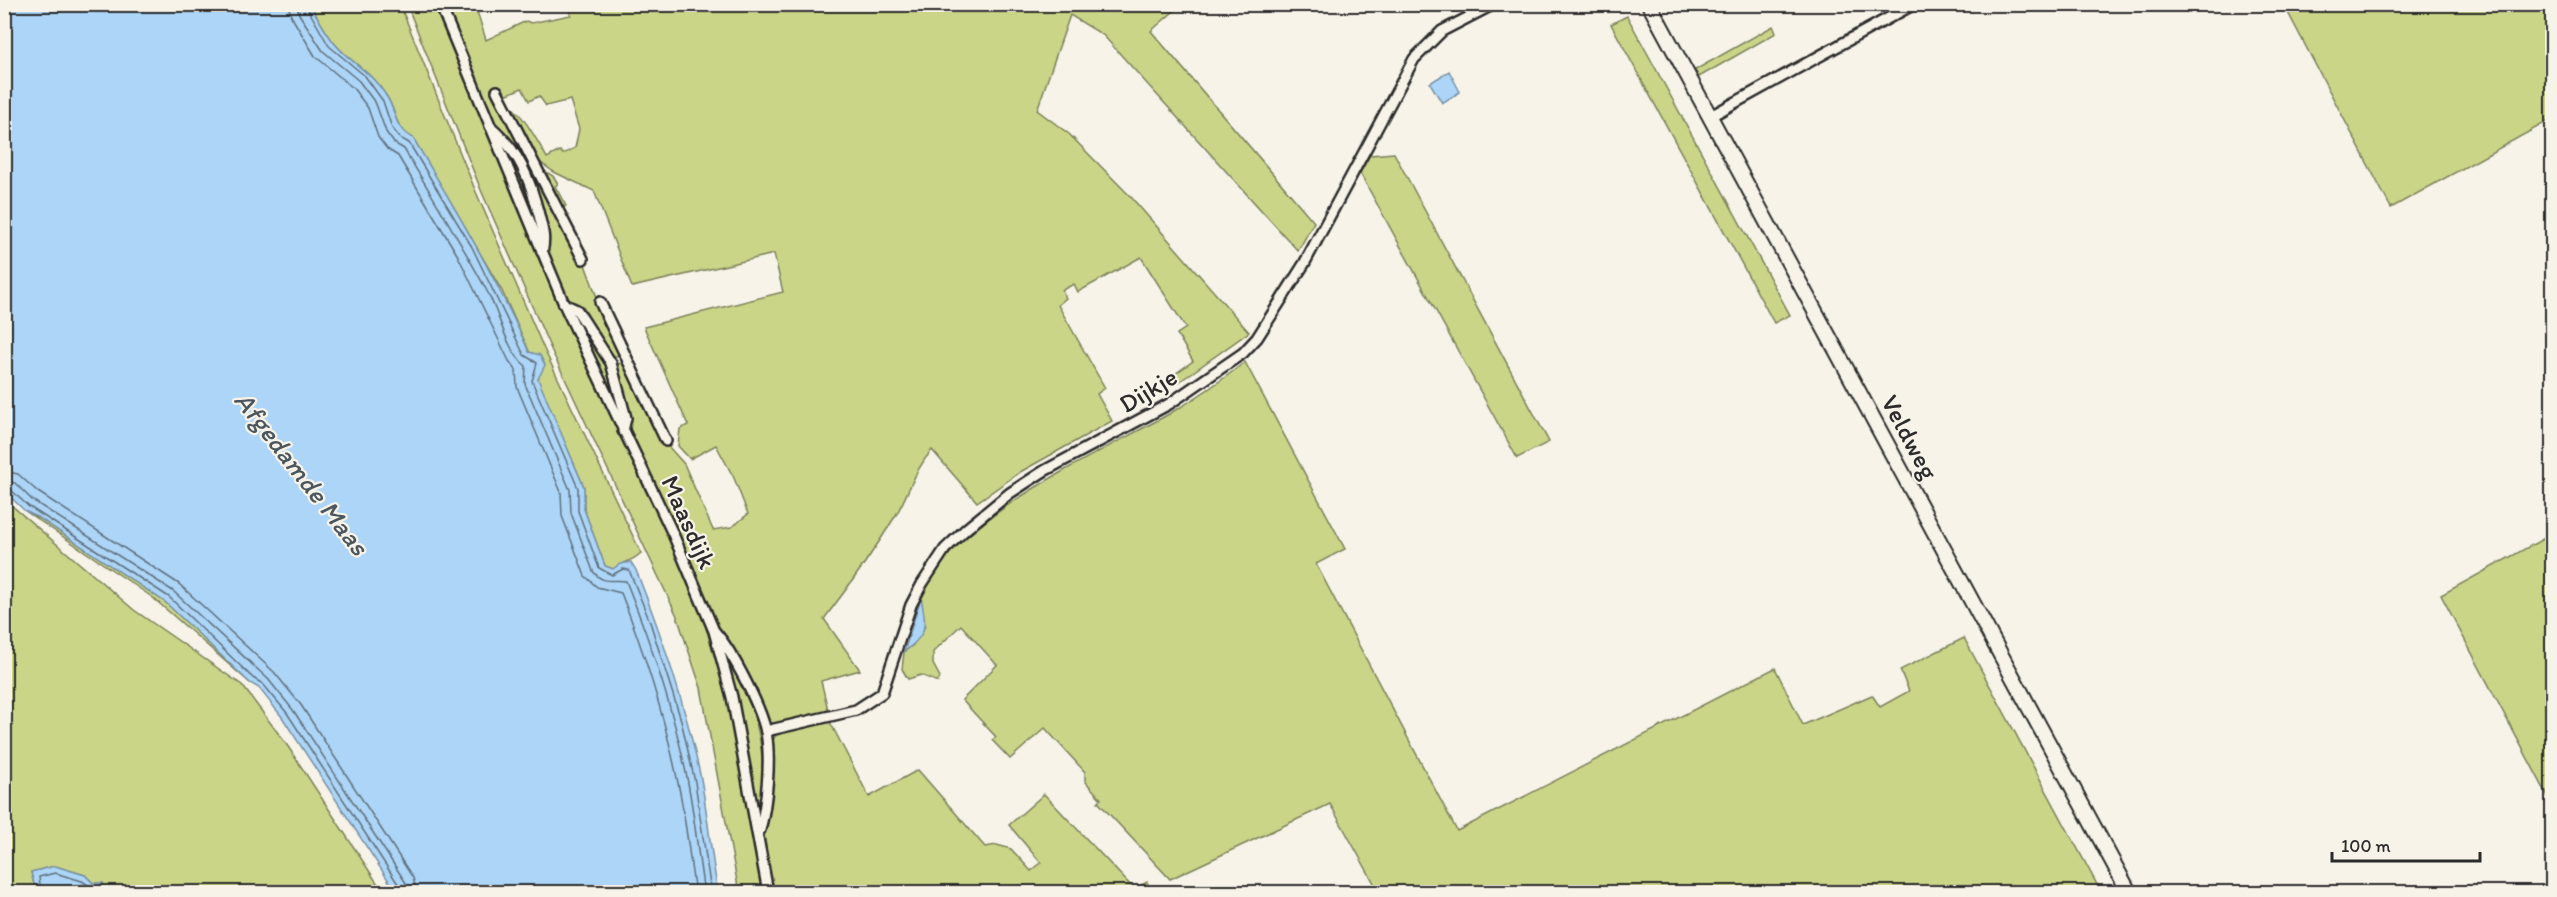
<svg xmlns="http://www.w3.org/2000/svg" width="2557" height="897" font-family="Itim,sans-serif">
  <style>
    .green { fill: #cad588; stroke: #7a805a; stroke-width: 1.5 }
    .water { fill: #acd5f7; stroke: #7891a5; stroke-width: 1.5 }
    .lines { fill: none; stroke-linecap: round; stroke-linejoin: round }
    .shore { stroke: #5f6f7d; stroke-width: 1.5 }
    .street-casing { stroke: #2b2b2b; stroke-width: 14 }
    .secondary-casing { stroke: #2b2b2b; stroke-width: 18 }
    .street { stroke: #f7f3e8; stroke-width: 9 }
    .secondary { stroke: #f7f3e8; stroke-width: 14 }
    .labels { text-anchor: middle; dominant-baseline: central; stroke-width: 4.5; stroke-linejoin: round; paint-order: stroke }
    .street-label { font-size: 26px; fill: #2b2b2b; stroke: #f7f3e8 }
    .water-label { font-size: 27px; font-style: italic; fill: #4b565e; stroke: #f7f3e8 }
  </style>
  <rect width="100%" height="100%" fill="#f7f3e8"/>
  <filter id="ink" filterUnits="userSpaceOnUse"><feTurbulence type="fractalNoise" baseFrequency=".0167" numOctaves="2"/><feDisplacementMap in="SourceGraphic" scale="12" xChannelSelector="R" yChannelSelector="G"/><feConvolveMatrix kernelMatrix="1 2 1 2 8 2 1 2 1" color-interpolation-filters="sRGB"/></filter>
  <g filter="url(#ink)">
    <!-- green -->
    <g class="green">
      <path d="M310,5h90l76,187 68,157 97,204c-11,10 -17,8 -28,16l-8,-3 -21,-57v-22l-47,-108 2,-6 -37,-82 -89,-153c-19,-10 -16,-25 -26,-41 -15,-25 -35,-33 -52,-53 -10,-12 -17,-27 -25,-39z"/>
      <polygon points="407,5 435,5 566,320 669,535 699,604 727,699 764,892 739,892 701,688 677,616 550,347 481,190"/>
      <path d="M444,5h31l11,35 40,-19 5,2 40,-8 -3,-10h613l-30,26 163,191 -16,29 -195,-216 -33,-20 -33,95 32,24 62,63 118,135 -70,50 -4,-8 18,-13 -16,-27 9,-6 -45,-71 -63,35 -4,-8 -12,6 4,8 -8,7 47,83 -8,6 15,27 -90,50 -45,31 -45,-52c-17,19 -23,43 -36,65 -22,36 -46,70 -72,104l36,51 -39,11 8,33 -52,11 -11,-5 -48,-90 -10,-29 -31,-70 -49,-99 -13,-65 4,-4 7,2 39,82 3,-1 16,18 29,66 19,-3 16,-13 -14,-36 -18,-33 -26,14 -12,-13 2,-17 8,-4 -44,-98 139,-35 -9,-38 -142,33 -38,-96 -40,-19 -20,-14 -26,-52c11,0 33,41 39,52l13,-7 3,3 12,-6 4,-19 -9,-29 -24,6 -7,-10 -10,5 -7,-13 -19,8 -5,-11 -5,3 41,81 -3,3 -24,-34 -13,-13z"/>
      <polygon points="2284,5 2552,5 2552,119 2391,208"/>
      <polygon points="1627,16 1790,315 1774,323 1611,24"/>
      <polygon points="1773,26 1776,33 1699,77 1695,70"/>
      <polygon points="497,135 524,174 542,241"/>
      <polygon points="1394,153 1549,442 1517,458 1360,173 1370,155"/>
      <polygon points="541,169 553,176 558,184 555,186 566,206 560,209"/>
      <polygon points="534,179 540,182 581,263 584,262 598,300 595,302 619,351 617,356 611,356 578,307 565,296 548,253 548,234"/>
      <polygon points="571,312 576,314 607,363 622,421"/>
      <path d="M1245,362l100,187 -29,15 141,267 318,-163 28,57 69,-30 8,12 29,-16 -9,-21 64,-32 137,254h-722l-49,-88 -160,75 -72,-77 3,-3 -16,-18v-9l-40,-44 -35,31 -18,-19 4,-3 -34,-37 35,-35 -36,-40 -28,27v12l7,13 -2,5 -17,-7 -13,4 -6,-10 2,-17 9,-7 12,-19c0,-9 -6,-23 -3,-31 30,-77 178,-142 247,-181 26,-15 52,-33 76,-52z"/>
      <polygon points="4,499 134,610 242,685 287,745 383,892 105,892 103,883 93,883 85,875 55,866 31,872 36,892 5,892"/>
      <polygon points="25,511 39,518 165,602 250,683 152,597"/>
      <polygon points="2552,534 2552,804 2441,595"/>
      <path d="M724,649c33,61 46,101 35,171z"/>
      <polygon points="829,720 869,797 918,770 985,847 997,845 1011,849 1031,871 1041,863 1009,825 1044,794 1134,889 1147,882 1150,888 1141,892 772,892 764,838 770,794 769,746 778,732"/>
    </g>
    <!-- water -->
    <g class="water">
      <path d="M4,5h306c8,12 15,27 25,39 17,20 37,28 52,53 10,16 7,32 26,41 42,70 83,139 116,214l11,3 5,10 -7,14 46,108v22l21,57 8,3 7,-5 11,-2 5,8c27,68 50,137 65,209 7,38 10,76 17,113h-322l-114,-175 -23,-29 -9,-5 -85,-81 -126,-84 -14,-7 -20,-19z"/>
      <polygon points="1449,71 1460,92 1442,103 1430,83"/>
      <path d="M921,597c5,29 8,36 -17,55z"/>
      <polygon points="55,866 85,875 93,883 103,883 105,892 36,892 31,872"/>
    </g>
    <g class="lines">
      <!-- shore -->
      <g class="shore">
        <path d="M288,4l3,12 24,40 38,32 15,20 10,29 9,12 11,7 60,100 51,105 7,9 1,17 44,105 1,24 23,60 12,11 24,6c24,61 44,125 57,190 8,36 11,73 17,109"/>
        <path d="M297,4l2,10 24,37 36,30 17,23 10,28 8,11 10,6c29,48 58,95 84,144 12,22 18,58 38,73l-1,18 45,106 1,23 22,58c9,14 21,8 33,10 26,65 49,133 62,202 7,36 10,73 16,109"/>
        <polyline points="305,4 329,46 365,76 383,101 392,128 400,138 409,143 472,247 524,355 537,363 532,381 578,488 578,511 599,568 612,575 623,569 629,570 650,622 681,720 695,782 711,892"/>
        <polyline points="4,471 18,474 38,492 179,584 274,672 301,705 413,878 417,892"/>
        <polyline points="4,480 15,483 32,500 173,591 268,679 293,710 406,883 408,892"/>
        <polyline points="4,488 10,489 28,506 169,597 253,678 263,684 287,713 400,887 401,892"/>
        <polyline points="41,892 39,877 55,873 82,881 99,892"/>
      </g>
      <!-- street casing -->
      <g class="street-casing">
        <g id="street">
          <polyline points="440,4 564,304 673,534 714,631 732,697 768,892"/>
          <polyline points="497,91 583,259"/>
          <polyline points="1709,117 1914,4"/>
          <path d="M490,126c29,25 40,53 49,89 3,13 7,23 3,37"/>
          <polyline points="600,302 666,441"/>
          <polyline points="564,304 577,310 611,363 626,418 623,431"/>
          <path d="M715,632c17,19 46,75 51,100 5,27 1,71 -6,98"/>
          <polyline points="766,731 856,710 882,693 911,605 922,584 945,549 966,529 1010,493 1044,471 1169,404 1243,353 1257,338 1304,264 1414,59 1442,31 1494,4"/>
        </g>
      </g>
      <!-- secondary casing -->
      <g class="secondary-casing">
        <polyline id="secondary" points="1649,4 2129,892"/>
      </g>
      <!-- street -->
      <use href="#street" class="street"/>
      <!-- secondary -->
      <use href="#secondary" class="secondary"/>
    </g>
  </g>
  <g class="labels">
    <!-- street labels -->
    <g class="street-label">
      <text transform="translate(1148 390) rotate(-31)">Dijkje</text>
      <text transform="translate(1910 437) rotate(62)">Veldweg</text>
      <text transform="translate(689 522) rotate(66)">Maasdijk</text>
    </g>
    <!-- water labels -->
    <g class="water-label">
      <text transform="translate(302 473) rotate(52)">Afgedamde Maas</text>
    </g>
  </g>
  <!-- margin -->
  <rect width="2557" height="897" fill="none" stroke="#f7f3e8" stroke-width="24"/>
  <rect x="12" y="12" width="2533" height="873" fill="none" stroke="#2b2b2b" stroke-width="2" filter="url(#ink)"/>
  <!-- scale -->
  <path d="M2332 852v9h148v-9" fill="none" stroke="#2b2b2b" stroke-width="3"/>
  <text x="2341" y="852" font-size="18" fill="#2b2b2b" stroke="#f7f3e8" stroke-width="4.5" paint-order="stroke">100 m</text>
</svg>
